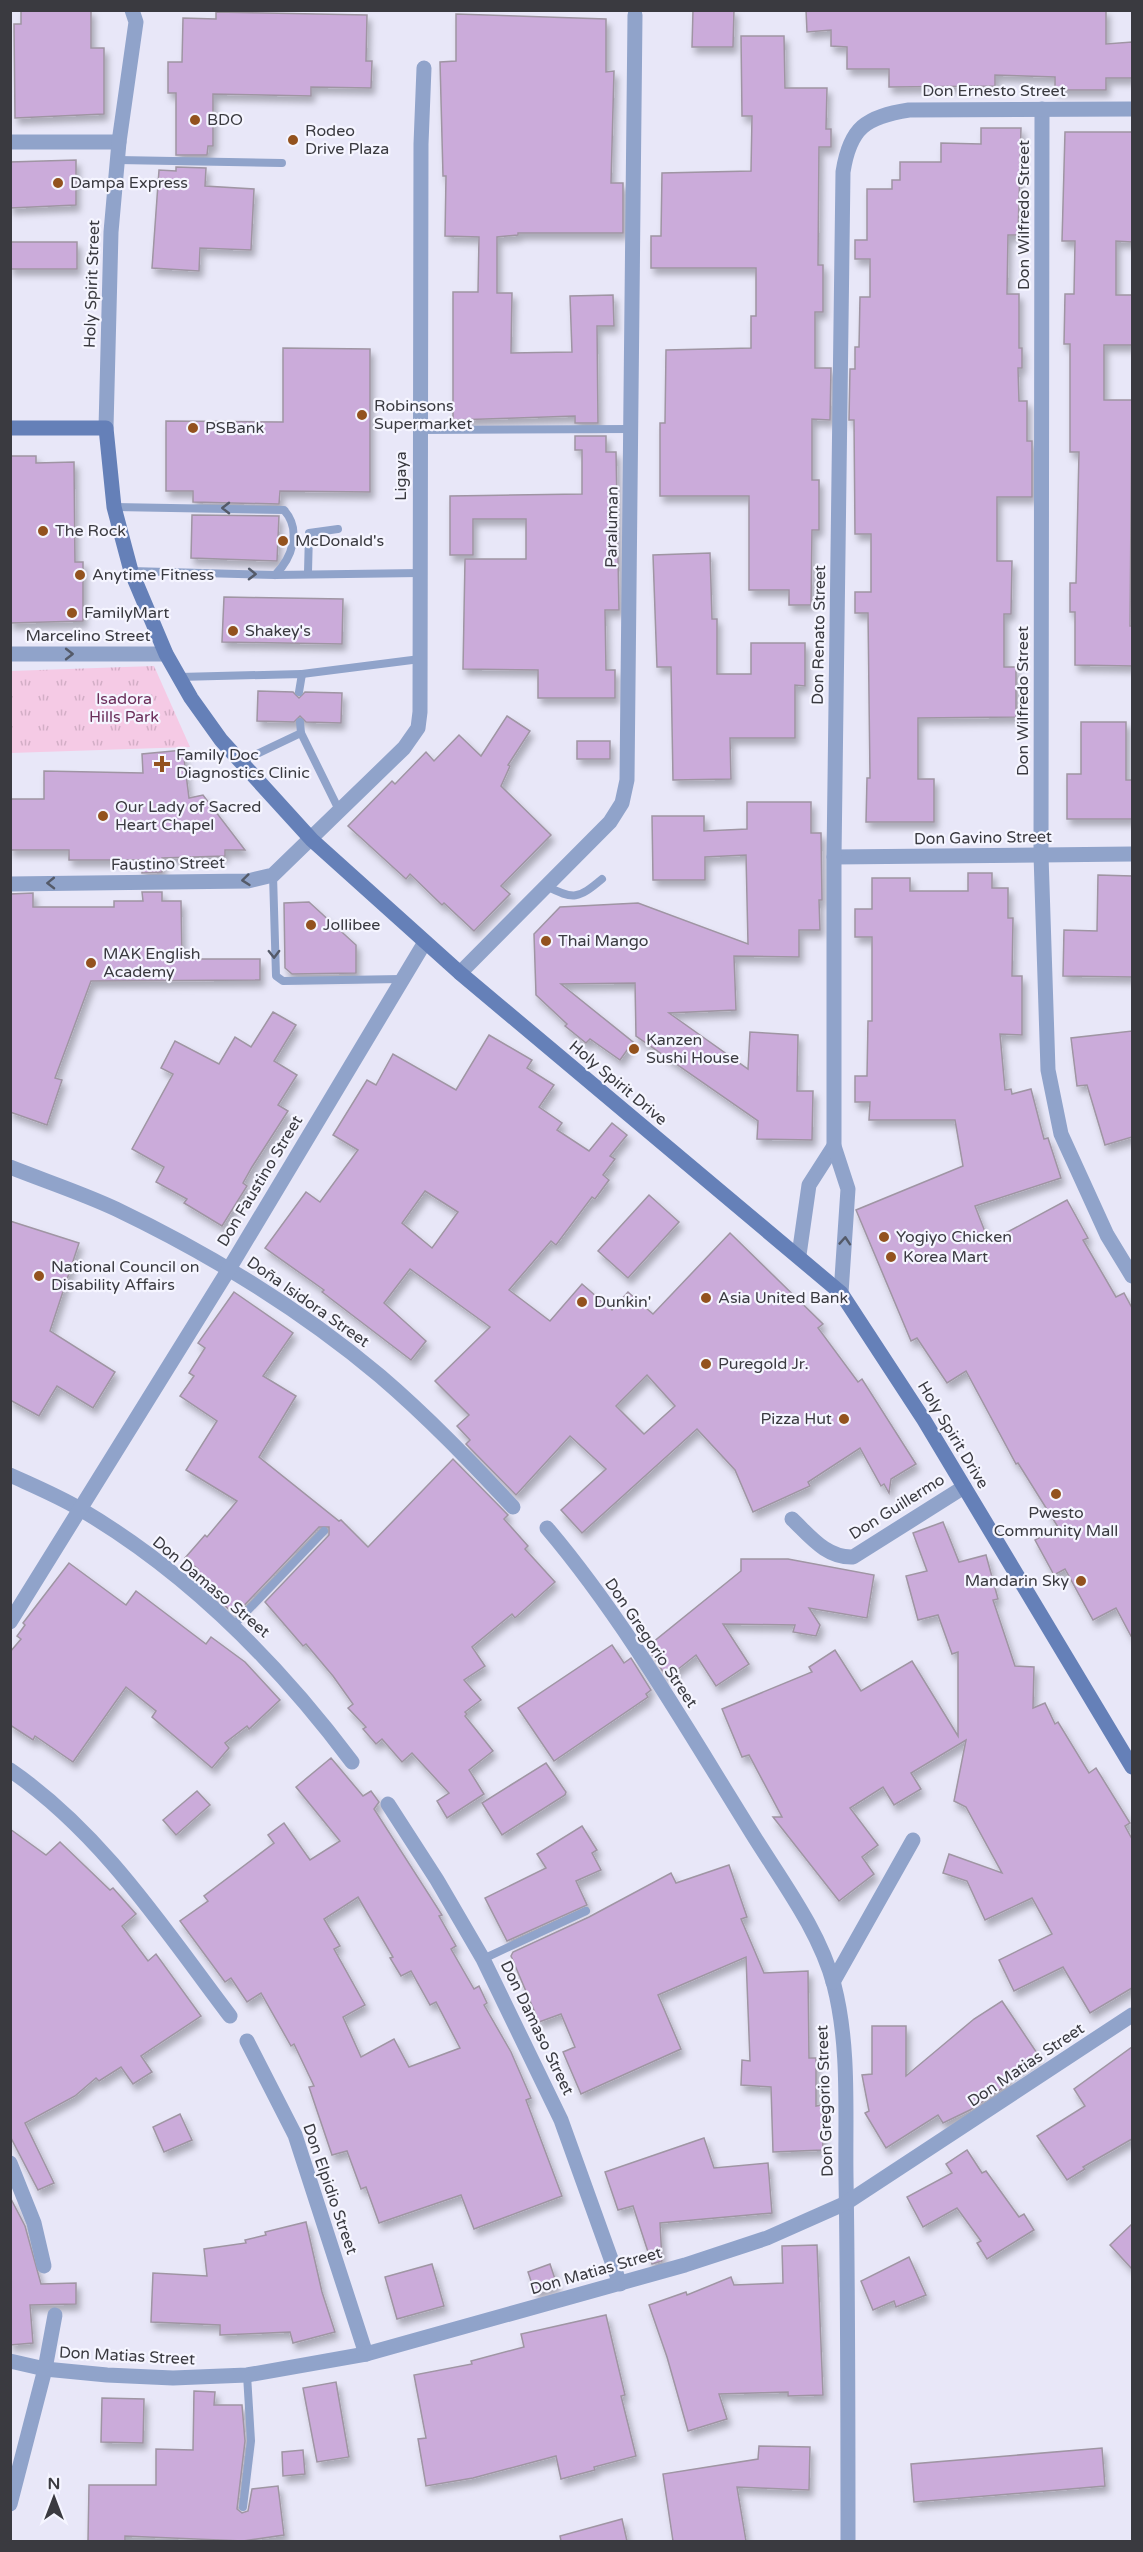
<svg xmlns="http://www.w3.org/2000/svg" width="1143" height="2552" font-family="'Varela Round',sans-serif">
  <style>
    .grass { fill: url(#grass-tufts) }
    .building { fill: #cbabda; stroke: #9f95a3; stroke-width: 1.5; fill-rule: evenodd; filter: url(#shadow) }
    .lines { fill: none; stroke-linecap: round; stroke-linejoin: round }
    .service { stroke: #90a3ca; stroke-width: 8 }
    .minor { stroke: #90a3ca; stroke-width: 15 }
    .secondary { stroke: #6580b8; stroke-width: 15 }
    .oneway { stroke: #545a69 }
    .poi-dot { fill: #93521e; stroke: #f5f5ff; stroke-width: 2 }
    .labels { text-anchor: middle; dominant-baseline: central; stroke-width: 4.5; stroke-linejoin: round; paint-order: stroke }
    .street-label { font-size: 16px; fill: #3a3a40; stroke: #f5f5ff }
    .poi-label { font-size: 16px; fill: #3a3a40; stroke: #f5f5ff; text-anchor: start }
    .park-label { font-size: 16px; fill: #6b2e5a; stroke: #f5f5ff }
  </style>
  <defs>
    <pattern id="grass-tufts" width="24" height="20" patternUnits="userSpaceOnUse" patternTransform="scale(1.5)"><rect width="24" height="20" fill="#f5cae5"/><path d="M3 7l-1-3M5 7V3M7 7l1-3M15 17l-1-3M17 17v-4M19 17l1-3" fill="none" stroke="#d3aec6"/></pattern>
    <filter id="shadow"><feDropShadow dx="3.5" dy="6" stdDeviation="3" flood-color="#0004"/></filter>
  </defs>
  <rect width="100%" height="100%" fill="#e8e7f8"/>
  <!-- grass -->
  <polygon class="grass" points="154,666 190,747 11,753 11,671"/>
  <!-- building -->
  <g class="building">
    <polygon points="21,10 91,10 91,48 104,48 104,114 15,118 14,24 21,24"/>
    <polygon points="693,10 734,10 733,47 692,47"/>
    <polygon points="806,10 1106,10 1106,44 1132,42 1132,78 1106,78 1106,90 1055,90 1055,77 995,75 995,86 889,87 889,69 847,69 847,47 831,46 831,30 807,32"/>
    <polygon points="216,12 367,15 366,61 372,61 371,88 311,87 311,96 213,94 213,146 208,146 207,155 176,155 176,93 168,93 168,62 182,62 183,18 216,19"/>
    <polygon points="456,14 606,19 606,72 614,71 611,183 623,183 623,233 518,233 518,235 497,237 497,293 512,293 511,353 572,352 570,296 613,295 614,326 597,326 598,423 575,423 575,416 453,420 453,292 478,292 479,237 445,236 446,176 443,176 440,62 456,61"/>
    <polygon points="741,36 784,36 785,88 827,88 826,129 831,129 831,147 819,147 818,265 823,265 823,312 815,312 815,368 831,368 830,420 812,419 812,480 819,480 819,530 812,530 811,605 789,605 789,590 749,590 749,496 660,496 660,423 665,423 666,350 751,348 751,316 756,316 756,268 651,268 651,236 661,236 662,173 751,171 752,116 742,116"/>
    <polygon points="981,128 1021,128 1018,235 1008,235 1007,294 1019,294 1019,348 1022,348 1022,368 1018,368 1019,401 1027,401 1027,441 1032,441 1032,497 997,497 997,561 1012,561 1011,614 1004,614 1004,667 1016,667 1016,717 918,718 918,779 934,779 934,822 866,822 867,778 870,778 868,613 855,613 855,592 871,592 871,534 855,534 854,420 849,420 850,369 855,369 855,347 859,347 860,297 870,297 870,259 855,259 855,240 867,240 867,189 892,189 892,180 900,180 900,162 941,162 941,143 981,144"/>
    <polygon points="1065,132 1132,132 1132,242 1116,241 1116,295 1132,295 1132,345 1104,345 1104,400 1132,400 1130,626 1132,626 1132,666 1075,665 1075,612 1070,612 1070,583 1076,583 1079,452 1070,452 1070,344 1064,344 1065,294 1074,294 1075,241 1062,241"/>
    <polygon points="76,160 76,205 10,208 10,162"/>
    <polygon points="176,167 206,168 205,186 254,189 251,250 200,248 199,271 152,268 159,170 176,171"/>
    <rect x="10" y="242" width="67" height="27"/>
    <polygon points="283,348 370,349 370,492 280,491 279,504 193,502 193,491 166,491 166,421 283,422"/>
    <polygon points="575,436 606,436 606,452 616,452 619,610 605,610 606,670 615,670 615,698 538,698 538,670 463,669 465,559 526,559 526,519 473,519 473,555 450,555 450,496 582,494 582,450 575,450"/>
    <polygon points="10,456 36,456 36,463 74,462 75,562 83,562 83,621 10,623"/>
    <polygon points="192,515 279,516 277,561 191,558"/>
    <polygon points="710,553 712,619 717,619 717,674 751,674 751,643 805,643 805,686 795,685 795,738 730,738 731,779 673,780 671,667 657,667 653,555"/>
    <polygon points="224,597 343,599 342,644 222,642"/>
    <polygon points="258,691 293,692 299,698 305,692 342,693 341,723 306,722 300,716 294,722 257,721"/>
    <polygon points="507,716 530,731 508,765 510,766 501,786 551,835 501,886 510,894 474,931 444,903 442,905 410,874 406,879 348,826 392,781 395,784 426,752 434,761 459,735 481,756"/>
    <polygon points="1081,722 1126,722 1126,780 1132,780 1132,819 1067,819 1067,774 1081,774"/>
    <rect x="577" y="741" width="33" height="18"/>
    <polygon points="183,750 189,798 203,795 245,850 225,850 225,856 162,858 162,872 142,873 142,860 69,860 69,850 10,850 10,799 44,799 44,771 143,773 142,754"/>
    <polygon points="747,802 811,802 811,833 821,833 822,900 819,900 820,930 799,930 799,957 734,956 736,1010 669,1013 748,1069 750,1032 798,1035 797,1091 813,1091 812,1140 757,1139 758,1121 636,1036 635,983 561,984 633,1042 620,1060 590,1039 586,1043 565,1026 567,1024 536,995 534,934 560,907 638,903 748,944 746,855 705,857 705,880 653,880 652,816 704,816 704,831 747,829"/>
    <polygon points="968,873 992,873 992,888 1008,888 1008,918 1013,918 1012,976 1022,976 1022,1035 1000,1034 1005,1090 1011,1089 1012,1094 1031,1089 1044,1139 1048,1138 1061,1178 975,1206 989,1242 1067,1200 1088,1238 1083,1240 1116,1297 1124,1293 1132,1308 1132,1638 1116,1608 1093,1620 1065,1569 1054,1575 1035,1540 1058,1527 1018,1463 1016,1464 966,1371 947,1383 917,1338 911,1341 856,1210 963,1166 955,1120 869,1120 870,1102 855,1102 855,1076 867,1076 868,1021 872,1021 872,937 855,937 855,909 872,909 872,878 910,878 910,891 968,891"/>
    <polygon points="1098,875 1132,876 1132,977 1063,976 1064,930 1097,931"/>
    <polygon points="142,892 162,892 162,901 181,901 182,959 260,959 260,980 91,981 55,1078 62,1080 47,1125 10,1112 10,894 33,893 33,907 114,907 114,901 143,901"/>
    <polygon points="309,902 356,945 356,973 292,974 285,968 284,903"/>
    <polygon points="273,1012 296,1025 274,1061 297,1075 278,1105 288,1111 252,1167 243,1183 247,1186 222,1226 184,1203 187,1199 156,1182 164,1167 132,1149 173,1074 161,1068 175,1041 219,1064 235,1037 251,1047"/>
    <polygon points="1132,1031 1132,1137 1105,1145 1087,1085 1077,1086 1071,1038"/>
    <path d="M489,1035l43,25 -5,8 27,17 -15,22 23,16 -5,7 32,21 23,-28 15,12 -17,21 5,3 -12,16 6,5 -14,19 -3,-2 -36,48 -5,-4 -42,49 41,31 32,-37 30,26 16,-18 25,22 77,-81 93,91 -5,4 40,54 4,-3 54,85 -25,15 -2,14 -5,-9 -3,2 -21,-38 -52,34 2,4 -57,26 -18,-42 -38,-41 -115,104 -21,-23 45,-41 -36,-33 -54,59 -50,-51 4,-4 -13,-14 12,-11 -34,-34 55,-54 -80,-58 -26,34 42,38 -15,19 -89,-68 2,-2 -59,-42 41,-56 14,10 38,-52 -25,-15 34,-55 9,5 17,-31 63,36zM425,1191l33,21 -26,36 -30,-25zM647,1375l28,31 -31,28 -28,-28z"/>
    <polygon points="649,1195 679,1222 628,1278 598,1251"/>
    <polygon points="10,1221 79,1243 50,1331 115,1372 93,1408 57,1386 39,1416 10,1400"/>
    <polygon points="234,1292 293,1333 263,1376 296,1396 259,1457 339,1521 341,1520 368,1547 453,1459 508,1515 504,1519 528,1546 525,1549 555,1582 515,1618 512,1614 472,1647 485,1666 464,1680 481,1700 465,1712 467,1714 465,1716 493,1751 469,1770 484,1794 447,1818 437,1801 449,1793 412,1753 402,1762 382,1739 376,1744 363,1729 366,1727 348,1708 353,1704 333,1676 306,1644 303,1646 265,1602 329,1535 329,1527 319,1527 235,1615 207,1589 209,1587 194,1573 198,1569 185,1558 205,1535 207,1537 237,1501 186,1470 217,1421 180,1396 194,1376 189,1373 205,1348 198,1343"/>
    <polygon points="943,1522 959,1562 986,1555 998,1599 993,1600 1015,1666 1034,1667 1033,1708 1045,1703 1055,1724 1058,1722 1089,1773 1096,1768 1130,1823 1125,1826 1132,1839 1132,1988 1090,2013 1063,1967 1014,1991 999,1960 1052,1934 1032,1898 985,1920 967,1881 943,1873 949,1854 1002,1873 966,1807 954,1801 966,1740 911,1773 921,1789 894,1805 883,1787 850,1808 878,1845 862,1857 874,1874 839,1901 773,1817 782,1817 749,1755 742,1757 722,1709 812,1672 809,1667 835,1650 861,1691 912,1661 958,1736 958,1652 952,1654 938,1615 918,1620 906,1576 927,1571 913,1533"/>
    <polygon points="741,1559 788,1559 874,1575 867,1618 809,1608 820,1625 816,1636 793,1632 795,1625 723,1624 749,1664 716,1686 696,1655 667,1678 647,1647 741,1571"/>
    <polygon points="69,1563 126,1605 136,1591 206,1644 211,1637 245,1662 280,1700 249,1729 247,1726 225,1743 229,1748 212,1768 152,1717 156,1711 126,1687 73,1762 35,1736 33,1740 10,1725 10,1652 21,1639 17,1636 25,1625 23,1623"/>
    <polygon points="612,1645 624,1663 631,1658 651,1690 646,1694 648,1697 554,1761 518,1708"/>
    <path d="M331,1758l32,38 8,-5 8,11 -5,7 68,106 -3,1 17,30 -5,3 23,40 5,-3 8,17 -3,2 27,47 20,46 -5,2 36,96 -88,33 -13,-34 -82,28 -13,-36 -5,2 -14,-38 -15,4 -23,-68 5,-1 -20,-42 -3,2 -30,-53 -14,9 -16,-24 -6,4 -45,-61 28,-20 -4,-5 70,-53 -6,-8 16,-12 26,37 30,-19 -44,-54zM358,1897l35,60 -3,1 11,18 10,-5 19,34 6,-3 24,46 -51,19 -15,-28 -33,18 -18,-40 22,-12 -31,-56 6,-3 -16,-27z"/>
    <polygon points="546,1763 566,1792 565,1795 502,1835 482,1803"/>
    <polygon points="197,1791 210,1805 176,1835 163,1820"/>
    <polygon points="582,1826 597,1850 592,1853 601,1870 576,1881 587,1905 507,1941 485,1898 546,1868 537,1854"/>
    <polygon points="10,1829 46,1855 60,1842 110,1890 113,1888 136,1914 122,1926 148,1961 156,1954 201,2016 141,2056 152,2072 133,2084 121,2067 99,2081 96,2078 75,2096 25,2123 54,2183 38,2190 10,2136"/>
    <polygon points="729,1865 747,1917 741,1919 764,1973 808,1971 809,2058 816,2058 816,2106 822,2105 823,2150 773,2152 771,2087 741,2085 742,2060 750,2061 746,1957 658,1995 681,2049 581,2094 563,2052 575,2047 561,2014 539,2022 511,1956 513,1952 589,1917 671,1873 676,1883"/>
    <polygon points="1002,2001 1039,2056 1006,2077 1010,2083 970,2110 943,2123 938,2115 886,2148 865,2113 869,2111 862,2075 872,2074 872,2026 906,2026 906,2076 974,2019"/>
    <polygon points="1132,2047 1132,2139 1083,2167 1085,2169 1067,2180 1037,2136 1085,2106 1074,2089"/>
    <polygon points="180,2114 192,2140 164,2152 153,2127"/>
    <polygon points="704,2138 714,2168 768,2163 772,2213 660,2223 662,2261 652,2264 633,2206 618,2210 605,2172"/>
    <polygon points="967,2150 982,2173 986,2171 1019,2217 1024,2214 1034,2230 987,2259 977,2243 981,2241 957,2208 923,2227 907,2197 952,2173 946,2164"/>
    <polygon points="10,2197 25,2226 41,2284 76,2283 76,2304 30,2305 33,2343 10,2345"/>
    <polygon points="306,2222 322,2292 335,2332 293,2343 290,2332 220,2335 220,2325 151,2322 153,2273 207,2276 204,2249 246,2243 245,2240 266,2235 265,2232"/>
    <polygon points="1132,2224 1132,2269 1110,2245"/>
    <polygon points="817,2245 823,2395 788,2396 788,2392 719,2394 727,2419 688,2431 667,2357 649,2305 686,2292 687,2295 731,2277 734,2285 783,2283 782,2246"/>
    <polygon points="909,2257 926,2295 896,2307 894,2301 873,2310 861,2281"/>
    <polygon points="432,2264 444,2306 397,2319 385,2277"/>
    <polygon points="550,2264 557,2285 535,2293 528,2272"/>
    <polygon points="606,2315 625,2395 621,2396 636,2456 594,2467 595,2470 561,2479 556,2456 473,2478 426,2486 418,2439 426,2438 414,2375 472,2364 471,2361 524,2347 521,2334"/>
    <polygon points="336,2382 349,2457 317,2462 303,2388"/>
    <polygon points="194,2391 215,2392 214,2405 242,2405 245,2441 237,2509 242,2513 248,2511 252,2489 278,2486 284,2535 243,2541 125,2536 125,2541 88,2541 89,2485 156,2485 156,2449 193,2450"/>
    <polygon points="102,2398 144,2399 143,2443 101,2442"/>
    <polygon points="759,2446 810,2447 809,2490 737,2487 746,2541 673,2541 663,2474 758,2459"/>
    <polygon points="1102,2448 1105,2486 914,2502 911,2464"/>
    <polygon points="303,2450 305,2474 283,2476 282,2452"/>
    <polygon points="622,2519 627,2541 561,2541 560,2536"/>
  </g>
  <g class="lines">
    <!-- service -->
    <g class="service">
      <polyline points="118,160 282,163"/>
      <polyline points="420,430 631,429"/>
      <path d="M114,507l170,3c18,20 8,48 -9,65"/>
      <polyline points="131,571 275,575 420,573"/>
      <polyline points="308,572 309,533 338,529"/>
      <polyline points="302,674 420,659"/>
      <polyline points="179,677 302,674 299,692"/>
      <polyline points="301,733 339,810"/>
      <polyline points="240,762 301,733 300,722"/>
      <polyline points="273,875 276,976 283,981 401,979"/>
      <path d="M546,886c28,14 32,13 56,-7"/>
      <polyline points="234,1625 324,1531"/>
      <polyline points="483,1959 586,1911"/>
      <polyline points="243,2507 251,2441 247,2375"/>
    </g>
    <!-- minor -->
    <g class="minor">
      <polyline points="1042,109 1041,855 1048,1070 1061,1134 1107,1235 1132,1276"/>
      <polyline points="10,142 119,142"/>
      <polyline points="106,428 111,232 119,142 136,22 132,10"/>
      <polyline points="10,654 166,654"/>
      <polyline points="834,857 1132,854"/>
      <polyline points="10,884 248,881 273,875 404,748 418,728 420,712 421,144 424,68"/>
      <polyline points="460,973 610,822 622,803 627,780 635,15"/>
      <path d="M10,1167c35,14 72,26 106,42 94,45 184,100 264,167 48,41 91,86 133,131"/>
      <polyline points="799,1255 809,1185 834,1146"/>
      <path d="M841,1293l7,-104 -14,-43v-289l9,-685c7,-45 23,-55 66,-62l223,-1"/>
      <path d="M10,1475c24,11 48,21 70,34 109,64 197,153 272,253"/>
      <path d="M792,1519c18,17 34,39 61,38l111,-70"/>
      <path d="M547,1528c77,91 140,201 203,302 30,49 69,99 84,155 16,62 11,129 12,192 2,122 2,243 2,365"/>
      <polyline points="10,1622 229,1269 425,942"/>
      <path d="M10,1770c92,63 154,159 220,246"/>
      <polyline points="388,1804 437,1880 483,1959 561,2120 620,2284"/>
      <polyline points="833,1982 913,1840"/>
      <polyline points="247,2041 295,2135 366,2354"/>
      <polyline points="10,2163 34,2223 44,2266"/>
      <polyline points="10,2361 45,2369 107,2375 173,2378 247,2375 366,2354 685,2265 767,2238 846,2203 1132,2015"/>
      <polyline points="10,2504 45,2369 55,2315"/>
    </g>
    <!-- secondary -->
    <polyline class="secondary" points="10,428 106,428 114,507 131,571 166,654 191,698 221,740 312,840 460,973 841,1293 924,1420 1132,1767"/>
  </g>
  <!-- one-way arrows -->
  <defs><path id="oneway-chevron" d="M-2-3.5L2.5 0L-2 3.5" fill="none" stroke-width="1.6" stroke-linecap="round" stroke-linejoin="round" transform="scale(1.5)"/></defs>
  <g class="oneway">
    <use href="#oneway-chevron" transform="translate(226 508) rotate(-180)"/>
    <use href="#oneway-chevron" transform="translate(252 574) rotate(1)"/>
    <use href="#oneway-chevron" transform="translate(69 654)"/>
    <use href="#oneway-chevron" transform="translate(246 880) rotate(174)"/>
    <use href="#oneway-chevron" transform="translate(51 883) rotate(179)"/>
    <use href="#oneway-chevron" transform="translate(274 954) rotate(89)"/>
    <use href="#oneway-chevron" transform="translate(845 1241) rotate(-86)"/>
  </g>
  <!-- markers -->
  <g class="poi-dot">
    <circle cx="195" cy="120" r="6"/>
    <circle cx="293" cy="140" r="6"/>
    <circle cx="58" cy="183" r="6"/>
    <circle cx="362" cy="415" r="6"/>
    <circle cx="193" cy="428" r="6"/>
    <circle cx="43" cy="531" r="6"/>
    <circle cx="283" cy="541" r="6"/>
    <circle cx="80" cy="575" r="6"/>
    <circle cx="72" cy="613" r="6"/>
    <circle cx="233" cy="631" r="6"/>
    <path d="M159 755h6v6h6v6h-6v6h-6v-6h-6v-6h6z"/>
    <circle cx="103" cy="816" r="6"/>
    <circle cx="311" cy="925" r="6"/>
    <circle cx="546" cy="941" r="6"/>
    <circle cx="91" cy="963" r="6"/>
    <circle cx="634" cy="1049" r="6"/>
    <circle cx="884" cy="1237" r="6"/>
    <circle cx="891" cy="1257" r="6"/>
    <circle cx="39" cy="1276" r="6"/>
    <circle cx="706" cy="1298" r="6"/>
    <circle cx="582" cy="1302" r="6"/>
    <circle cx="706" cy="1364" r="6"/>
    <circle cx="844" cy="1419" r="6"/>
    <circle cx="1056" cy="1494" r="6"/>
    <circle cx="1081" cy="1581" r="6"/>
  </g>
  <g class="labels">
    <!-- street labels -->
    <g class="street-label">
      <text x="994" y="91">Don Ernesto Street</text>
      <text transform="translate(1024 215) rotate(-90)">Don Wilfredo Street</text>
      <text transform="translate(92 284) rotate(-88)">Holy Spirit Street</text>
      <text transform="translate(401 476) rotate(-90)">Ligaya</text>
      <text transform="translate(612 527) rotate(-89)">Paraluman</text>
      <text transform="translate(819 635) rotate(-89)">Don Renato Street</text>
      <text x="88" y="636">Marcelino Street</text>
      <text transform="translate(1023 701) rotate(-90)">Don Wilfredo Street</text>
      <text transform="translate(983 838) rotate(-1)">Don Gavino Street</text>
      <text transform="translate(168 864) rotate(-1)">Faustino Street</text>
      <text transform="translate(618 1083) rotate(40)">Holy Spirit Drive</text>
      <text transform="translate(260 1181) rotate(-59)">Don Faustino Street</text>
      <text transform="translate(308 1302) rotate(35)">Doña Isidora Street</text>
      <text transform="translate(953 1435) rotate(59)">Holy Spirit Drive</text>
      <text transform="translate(897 1507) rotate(-32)">Don Guillermo</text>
      <text transform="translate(211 1587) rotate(40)">Don Damaso Street</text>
      <text transform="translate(651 1643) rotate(56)">Don Gregorio Street</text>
      <text transform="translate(537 2028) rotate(64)">Don Damaso Street</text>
      <text transform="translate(1026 2065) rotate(-34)">Don Matias Street</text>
      <text transform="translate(825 2101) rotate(-92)">Don Gregorio Street</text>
      <text transform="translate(330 2189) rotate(71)">Don Elpidio Street</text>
      <text transform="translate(596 2271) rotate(-16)">Don Matias Street</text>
      <text transform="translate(127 2356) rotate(3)">Don Matias Street</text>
    </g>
    <!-- poi labels -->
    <g class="poi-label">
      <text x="207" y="120">BDO</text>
      <text x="305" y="131">Rodeo<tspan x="305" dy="18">Drive Plaza</tspan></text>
      <text x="70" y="183">Dampa Express</text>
      <text x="374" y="406">Robinsons<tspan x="374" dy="18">Supermarket</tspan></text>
      <text x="205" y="428">PSBank</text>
      <text x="55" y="531">The Rock</text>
      <text x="295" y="541">McDonald's</text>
      <text x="92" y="575">Anytime Fitness</text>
      <text x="84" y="613">FamilyMart</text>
      <text x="245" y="631">Shakey's</text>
      <text x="176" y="755">Family Doc<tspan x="176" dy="18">Diagnostics Clinic</tspan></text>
      <text x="115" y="807">Our Lady of Sacred<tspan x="115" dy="18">Heart Chapel</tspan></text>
      <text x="323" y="925">Jollibee</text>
      <text x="558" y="941">Thai Mango</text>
      <text x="103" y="954">MAK English<tspan x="103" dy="18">Academy</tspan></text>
      <text x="646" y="1040">Kanzen<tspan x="646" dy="18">Sushi House</tspan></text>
      <text x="896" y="1237">Yogiyo Chicken</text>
      <text x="903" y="1257">Korea Mart</text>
      <text x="51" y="1267">National Council on<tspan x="51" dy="18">Disability Affairs</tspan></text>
      <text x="718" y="1298">Asia United Bank</text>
      <text x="594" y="1302">Dunkin'</text>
      <text x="718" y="1364">Puregold Jr.</text>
      <text x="832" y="1419" text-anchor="end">Pizza Hut</text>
      <text x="1056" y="1513" text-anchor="middle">Pwesto<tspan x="1056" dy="18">Community Mall</tspan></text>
      <text x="1069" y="1581" text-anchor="end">Mandarin Sky</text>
    </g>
    <!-- park labels -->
    <g class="park-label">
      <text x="124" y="699">Isadora<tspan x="124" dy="18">Hills Park</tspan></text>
    </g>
  </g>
  <!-- border -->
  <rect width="1143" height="2552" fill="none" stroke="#3a3a40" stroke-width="24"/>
  <!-- north arrow -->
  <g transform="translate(54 2498)" stroke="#f5f5ff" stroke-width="4.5" paint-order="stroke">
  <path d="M0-4.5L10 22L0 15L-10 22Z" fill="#3a3a40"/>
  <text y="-9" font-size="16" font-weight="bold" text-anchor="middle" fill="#3a3a40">N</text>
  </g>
</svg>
